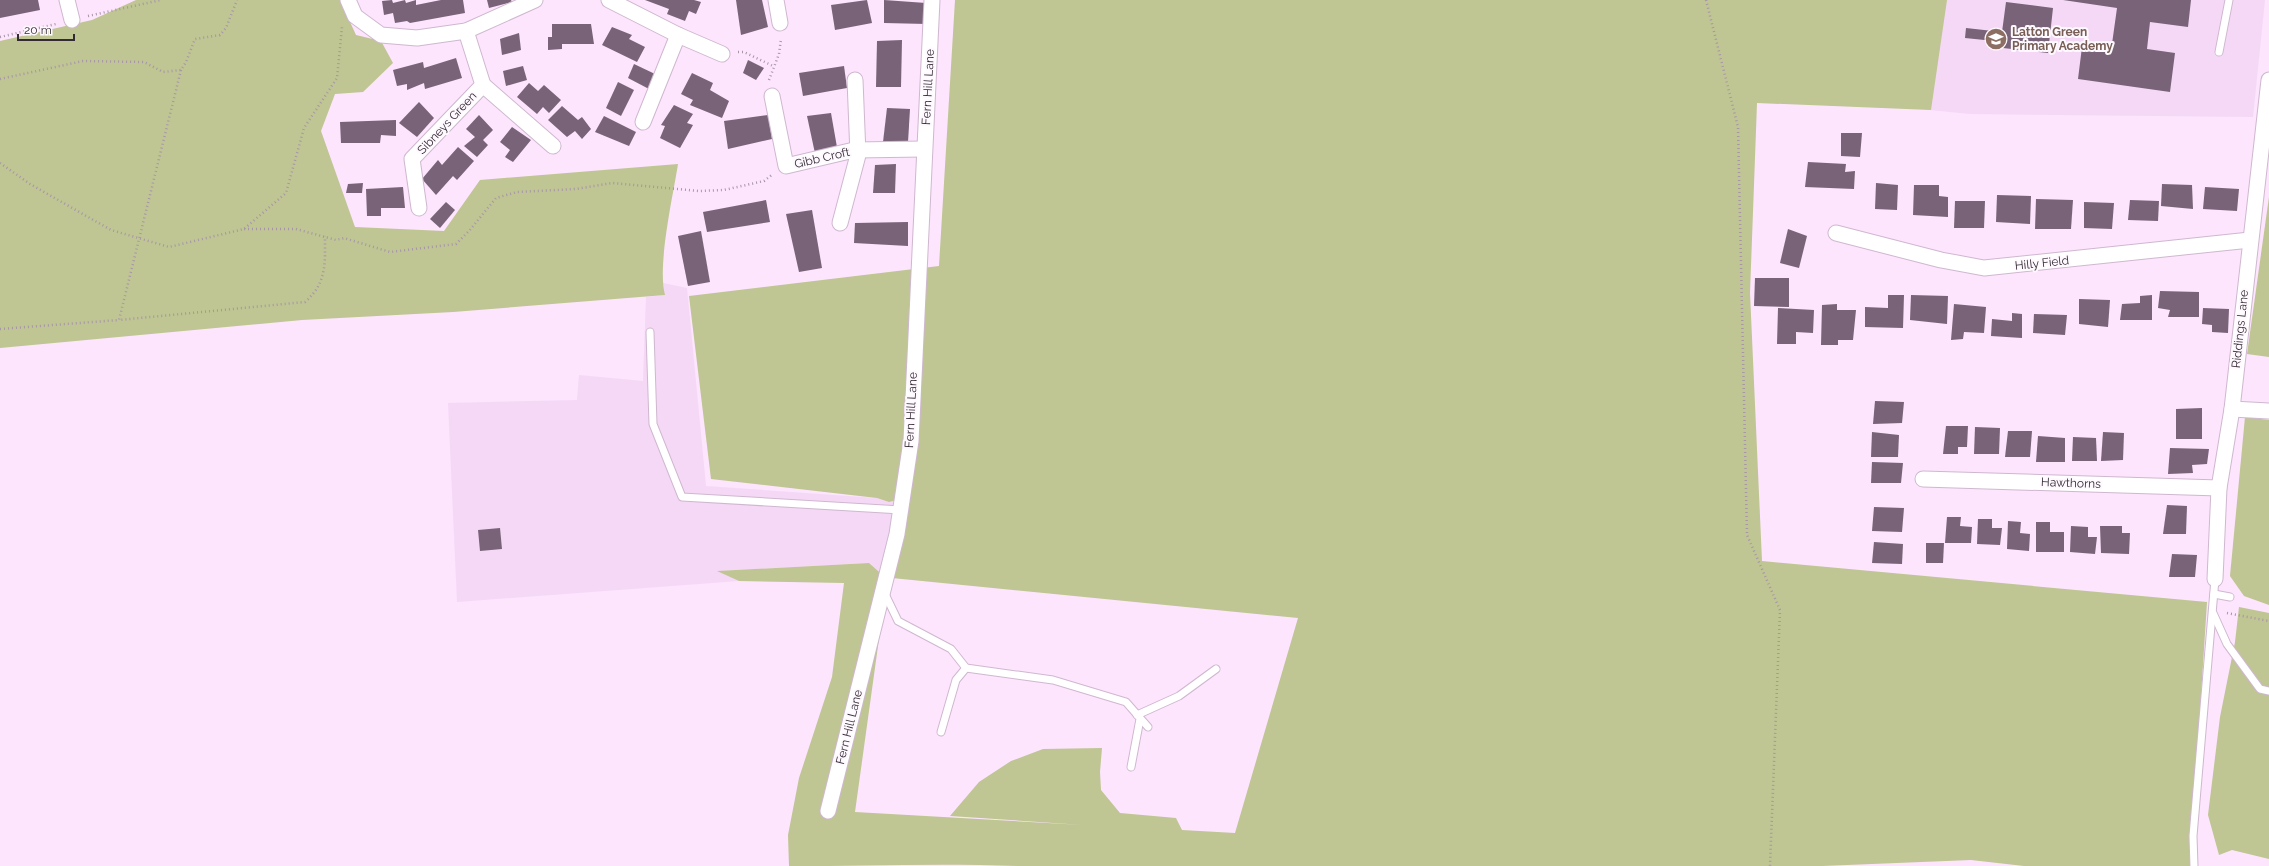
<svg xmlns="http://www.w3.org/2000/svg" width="2269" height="866" font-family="Raleway,sans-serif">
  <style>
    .built { fill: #f5d8f6 }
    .green { fill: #bfc593; fill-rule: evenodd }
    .building { fill: #786378 }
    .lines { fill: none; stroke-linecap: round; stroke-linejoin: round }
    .service-casing { stroke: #cfb8cf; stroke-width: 9 }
    .minor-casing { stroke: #cfb8cf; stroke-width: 17 }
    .path { stroke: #a796a8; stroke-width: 2.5; stroke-dasharray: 1 3; stroke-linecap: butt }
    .service { stroke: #fff; stroke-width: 7 }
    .minor { stroke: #fff; stroke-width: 15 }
    .labels { text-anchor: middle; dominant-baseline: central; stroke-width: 4; stroke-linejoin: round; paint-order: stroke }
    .education-label { font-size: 12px; font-weight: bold; fill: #785e54; stroke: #fef9fe; text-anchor: start }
    .street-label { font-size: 12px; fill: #332a33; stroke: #fef9fe }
  </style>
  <rect width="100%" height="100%" fill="#fce5fd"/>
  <!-- built -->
  <g class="built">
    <polygon points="1729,0 2265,0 2253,117 1970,114 1850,102 1752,103"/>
    <polygon points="663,283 687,288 706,486 877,498 889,502 903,499 886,578 869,563 719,571 739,581 457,602 448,403 577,400 579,375 643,381 646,297 664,295"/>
  </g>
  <!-- green -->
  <g class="green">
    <path d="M136,0h204l16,35 25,6 12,22 -30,29 -28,2 -14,37 34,96 89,4 36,-51 198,-16c-5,32 -21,102 -13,131l-212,17 -151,8 -302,28v-307l92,-21z"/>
    <path d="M955,0h992l-16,110 -174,-7 -7,190 12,268 445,41 -16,250 1,14h-168l-53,-6 -149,6h-804c-77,-3 -153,0 -229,0l-1,-31 11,-57 33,-101 12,-94 -105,-2 -22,-10 152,-8 17,15 16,-79 -13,3 -12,-4 -166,-19 -22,-183 250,-30zM892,578l406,40 -63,215 -53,-3 -6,-12 -56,-5 -19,-23 -1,-18 2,-24 -59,1 -32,12 -32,21 -29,34 133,9 -228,-13 32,-231z"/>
    <polygon points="2269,197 2269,357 2247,354"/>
    <polygon points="2245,417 2269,420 2269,605 2244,596 2230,576"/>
    <polygon points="2239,607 2269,613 2269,859 2232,850 2219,855 2208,815 2220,717 2235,642"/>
  </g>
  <!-- building -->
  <g class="building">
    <polygon points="0,0 38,0 40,10 0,18"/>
    <polygon points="392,0 393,3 405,0 406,3 416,0 416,5 441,0 463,0 465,13 410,23 407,21 395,23 393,13 384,15 382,1"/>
    <polygon points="487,0 511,0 512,2 489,8"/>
    <polygon points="645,0 694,0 701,2 696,14 689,11 685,21 667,14 669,9"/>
    <polygon points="736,0 762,0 768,27 741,35"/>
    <polygon points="867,0 872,23 835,30 831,5"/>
    <polygon points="884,0 926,3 927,24 884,23"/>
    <polygon points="2063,0 2191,0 2188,27 2150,22 2147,49 2175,53 2170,92 2078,79 2082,47 2111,51 2117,8"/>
    <polygon points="2006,2 2053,8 2048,53 2003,48 2004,42 1965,38 1966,28 2002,32"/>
    <polygon points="552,24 591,24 594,44 562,44 562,49 548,50 548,37 552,37"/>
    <polygon points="612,27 632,35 629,39 645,47 637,62 602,45"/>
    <polygon points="519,33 521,50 502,55 500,39"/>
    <polygon points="902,40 901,87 876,87 877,41"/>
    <polygon points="456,58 462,78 425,89 424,83 407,90 407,84 397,86 393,70 423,62 424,68"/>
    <polygon points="748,60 764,68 756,80 743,73"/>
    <polygon points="634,64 655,74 649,89 628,78"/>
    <polygon points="523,66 527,80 506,86 503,71"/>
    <polygon points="844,66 847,88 803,96 799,73"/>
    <polygon points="692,73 713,83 710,90 729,101 722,118 690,105 693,100 681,94"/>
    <polygon points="618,82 634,90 621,116 606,108"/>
    <polygon points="529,83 538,91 544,85 561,100 549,113 543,107 537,114 517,97"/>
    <polygon points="419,102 434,118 417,137 399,123"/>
    <polygon points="674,105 693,114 687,123 693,125 680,148 660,138 665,126 661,125"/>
    <polygon points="562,106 578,120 582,117 591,129 582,139 575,131 567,137 548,120"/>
    <polygon points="887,108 910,109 908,142 883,142"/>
    <polygon points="831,113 838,153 816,158 807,116"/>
    <polygon points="479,115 493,130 483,140 488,145 477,157 464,146 475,137 466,129"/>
    <polygon points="768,115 772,139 728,149 724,121"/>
    <polygon points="604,116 636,132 629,146 595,132"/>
    <polygon points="396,120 396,136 381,135 380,143 341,143 340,122"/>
    <polygon points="512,127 531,140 513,162 505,157 510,150 500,142"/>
    <polygon points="1841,133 1862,133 1860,157 1841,156"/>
    <polygon points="458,147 474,161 457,180 453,176 436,195 422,179 438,160 442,165"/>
    <polygon points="1808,162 1846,164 1845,172 1855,171 1854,189 1805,187"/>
    <polygon points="896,164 895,193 873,193 875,165"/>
    <polygon points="363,183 362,193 346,193 348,184"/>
    <polygon points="1876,183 1898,185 1897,210 1875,209"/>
    <polygon points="2162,184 2192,185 2193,209 2161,206"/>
    <polygon points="1914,185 1939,185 1939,196 1948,197 1948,217 1913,215"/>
    <polygon points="403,187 405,208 381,208 381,216 367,216 366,189"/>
    <polygon points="2205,187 2239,189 2237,211 2203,209"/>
    <polygon points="1997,195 2031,196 2030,224 1996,222"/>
    <polygon points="2036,199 2073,200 2071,229 2035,229"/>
    <polygon points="766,200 770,222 707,232 703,212"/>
    <polygon points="2130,200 2159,201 2158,221 2128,220"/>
    <polygon points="1955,201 1985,201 1984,228 1954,228"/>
    <polygon points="446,202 455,210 440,228 430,219"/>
    <polygon points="2084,202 2114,203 2112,229 2084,228"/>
    <polygon points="812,210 822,268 799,272 786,214"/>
    <polygon points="908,222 908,246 854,243 855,223"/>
    <polygon points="1788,229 1807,236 1799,268 1780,263"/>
    <polygon points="701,231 710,282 688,286 678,236"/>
    <polygon points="1755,278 1789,278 1789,307 1754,306"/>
    <polygon points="2160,291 2199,292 2199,317 2168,317 2170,310 2158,308"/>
    <polygon points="1888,295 1904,295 1903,328 1865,327 1865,307 1888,308"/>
    <polygon points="1911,295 1948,296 1947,324 1910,320"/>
    <polygon points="2152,295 2152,320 2120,320 2122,304 2140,303 2140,296"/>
    <polygon points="2079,299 2110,300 2108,327 2079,324"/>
    <polygon points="1837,304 1837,310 1856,310 1853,340 1838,340 1838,345 1821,345 1822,305"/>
    <polygon points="1954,304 1986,307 1984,333 1964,332 1963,339 1951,340"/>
    <polygon points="1778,308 1814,310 1813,333 1796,332 1796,344 1777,344"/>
    <polygon points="2203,308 2229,309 2228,333 2212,332 2212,325 2202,324"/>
    <polygon points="2012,313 2022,314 2022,338 1991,336 1992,319 2012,321"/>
    <polygon points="2034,314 2067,315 2065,335 2033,333"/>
    <polygon points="1875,401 1904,402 1902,423 1873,424"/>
    <polygon points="2202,408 2202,439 2176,439 2176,409"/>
    <polygon points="1946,426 1968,426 1967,447 1958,447 1958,454 1943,454"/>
    <polygon points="1975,427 2000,428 1999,454 1974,454"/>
    <polygon points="2008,431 2032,431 2030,457 2005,457"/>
    <polygon points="1872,432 1899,435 1898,457 1871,457"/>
    <polygon points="2103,432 2124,433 2123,460 2101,461"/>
    <polygon points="2038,436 2065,438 2065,462 2036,462"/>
    <polygon points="2073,437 2096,438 2097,461 2072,461"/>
    <polygon points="2170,448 2209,449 2207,464 2192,465 2193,473 2168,474"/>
    <polygon points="1872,462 1903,463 1901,483 1871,483"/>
    <polygon points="2167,505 2187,506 2186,534 2163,534"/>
    <polygon points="1874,507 1904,508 1902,532 1872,531"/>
    <polygon points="1947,517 1961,517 1960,526 1972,527 1971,543 1945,543"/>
    <polygon points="1978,519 1992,519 1992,528 2002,528 2000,545 1977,544"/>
    <polygon points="2008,521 2021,522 2020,533 2030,534 2029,551 2007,549"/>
    <polygon points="2036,522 2050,522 2050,532 2064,532 2064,552 2036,552"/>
    <polygon points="2071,526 2088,527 2088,537 2097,537 2095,554 2070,552"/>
    <polygon points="2100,526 2122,526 2122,533 2130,533 2129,554 2101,553"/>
    <polygon points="500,528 502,549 480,551 478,530"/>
    <polygon points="1874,542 1903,544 1902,564 1872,563"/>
    <polygon points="1926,543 1944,543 1943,563 1926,563"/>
    <polygon points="2172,554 2197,555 2195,577 2169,577"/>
  </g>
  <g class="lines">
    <!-- service casing -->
    <g class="service-casing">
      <g id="service">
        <polyline points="2219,52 2229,0"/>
        <polyline points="650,332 653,424 682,497 901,510"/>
        <polyline points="884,592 898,621 951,649 966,668 1053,680 1126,702 1148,727"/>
        <polyline points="2214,594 2230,597"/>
        <polyline points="2213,613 2227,644 2260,689 2269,691"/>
        <polyline points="1137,715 1179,696 1216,669"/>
        <polyline points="941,732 956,680 966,668"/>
        <polyline points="1131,767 1140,719"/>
        <polyline points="2194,866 2193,836 2215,579"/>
      </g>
    </g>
    <!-- minor casing -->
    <g class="minor-casing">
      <g id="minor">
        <polyline points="67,0 72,20"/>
        <polyline points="348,0 355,16 381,35 417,38 466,31 535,0"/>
        <polyline points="609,0 678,35 722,54"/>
        <polyline points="776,0 780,23"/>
        <polyline points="483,85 553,146"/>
        <polyline points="772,96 786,166 854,150 924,149"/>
        <polyline points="643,122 678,35"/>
        <polyline points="419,208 412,159 483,85 466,31"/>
        <polyline points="840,223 858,155 855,80"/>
        <polyline points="1836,233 1941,260 1984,268 2250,240"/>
        <polyline points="2232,409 2269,411"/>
        <polyline points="1923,479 2219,488"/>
        <polyline points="2215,579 2219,488 2232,409 2269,80"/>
        <polyline points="828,811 897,534 911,441 932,0"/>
      </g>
    </g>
    <!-- path -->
    <g class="path">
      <polyline points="1706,0 1738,127 1747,535 1780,610 1770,866"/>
      <polyline points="88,16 161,0"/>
      <polyline points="0,37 56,24"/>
      <polyline points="738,52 744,52 773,66"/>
      <path d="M181,70l-62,250 186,-18c22,-19 20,-39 20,-66"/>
      <polyline points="0,79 83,61 144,62 163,72 181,70 186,62 195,39 220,35 226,28 237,0"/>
      <polyline points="769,80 779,54 781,39"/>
      <polyline points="0,163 30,184 111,230 169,247 244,229 286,193 304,128 337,78 342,27"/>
      <polyline points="244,229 296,229 336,240 344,238 390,252 456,244 469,231 496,198 517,192 576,189 612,183 699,191 724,190 764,181 773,174"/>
      <polyline points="0,329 119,320"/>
      <polyline points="2227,613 2269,621"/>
    </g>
    <!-- service -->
    <use href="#service" class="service"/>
    <!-- minor -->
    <use href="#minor" class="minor"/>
  </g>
  <!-- icons -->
  <defs>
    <g id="school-disc" transform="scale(1.15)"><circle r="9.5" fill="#8d6e63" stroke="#fef9fe"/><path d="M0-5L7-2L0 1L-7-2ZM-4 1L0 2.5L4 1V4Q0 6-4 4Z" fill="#fff"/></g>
  </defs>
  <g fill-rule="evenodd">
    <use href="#school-disc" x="1996" y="39"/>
  </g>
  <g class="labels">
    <!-- education labels -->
    <g class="education-label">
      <text x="2012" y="32">Latton Green<tspan x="2012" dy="14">Primary Academy</tspan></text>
    </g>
    <!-- street labels -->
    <g class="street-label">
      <text transform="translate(928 87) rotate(-87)">Fern Hill Lane</text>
      <text transform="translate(447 123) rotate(-47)">Sibneys Green</text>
      <text transform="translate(822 158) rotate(-13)">Gibb Croft</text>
      <text transform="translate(2042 263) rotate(-6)">Hilly Field</text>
      <text transform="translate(2240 329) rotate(-84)">Riddings Lane</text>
      <text transform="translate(911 410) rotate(-87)">Fern Hill Lane</text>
      <text transform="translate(2071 483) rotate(2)">Hawthorns</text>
      <text transform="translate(849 727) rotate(-76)">Fern Hill Lane</text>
    </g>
  </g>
  <!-- scale -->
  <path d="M18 34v6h56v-6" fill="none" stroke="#332a33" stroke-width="2"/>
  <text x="24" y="34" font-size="12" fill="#332a33" stroke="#fef9fe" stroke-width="3" paint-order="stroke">20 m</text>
</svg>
